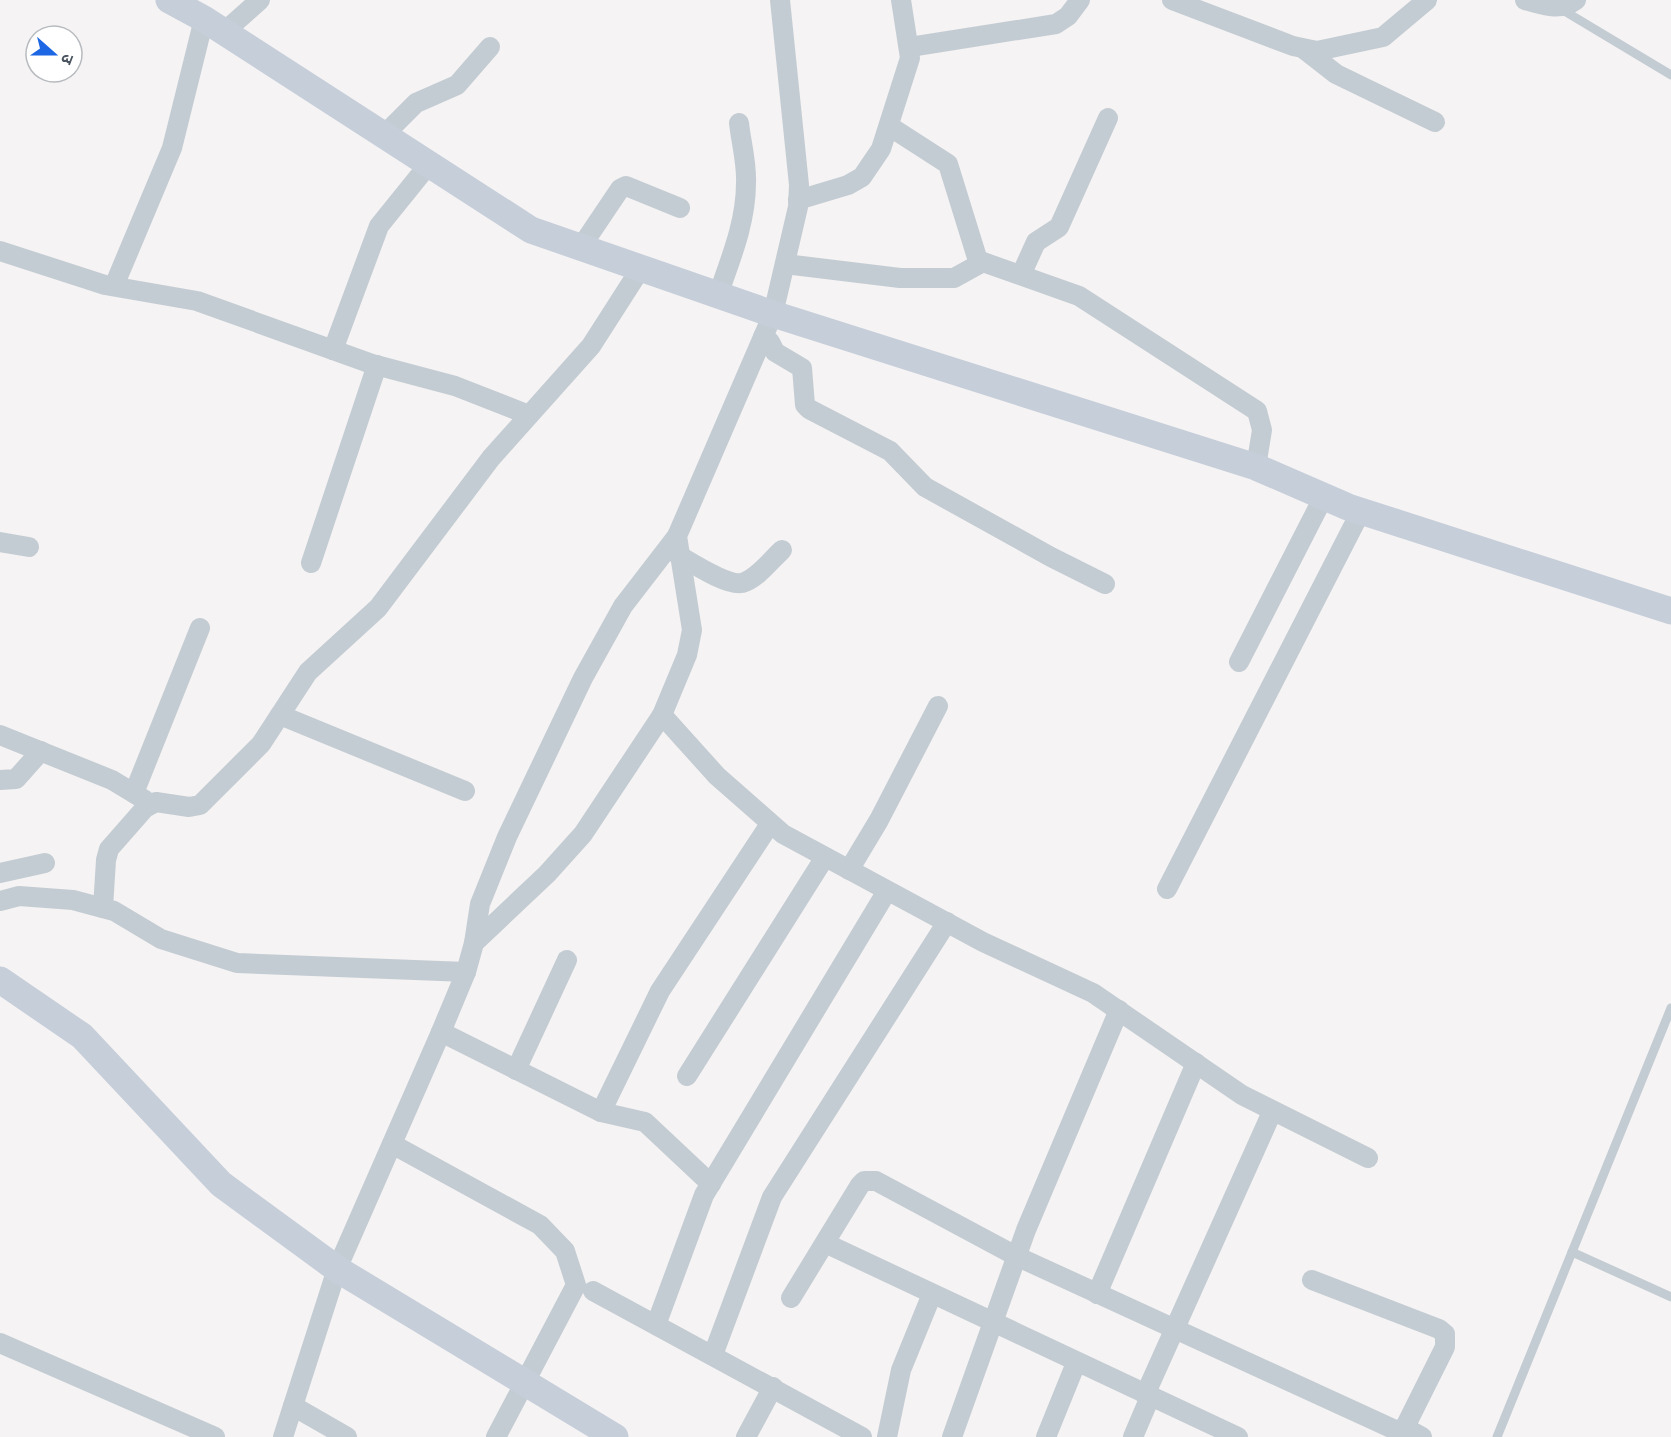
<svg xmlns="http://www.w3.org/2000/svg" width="1671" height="1437" font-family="'DM Sans','Noto Sans Devanagari',sans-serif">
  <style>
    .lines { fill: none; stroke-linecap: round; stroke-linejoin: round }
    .lane { stroke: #c4ccd3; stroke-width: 9 }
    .street { stroke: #c4ccd3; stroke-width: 20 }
    .secondary { stroke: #c6ceda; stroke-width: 27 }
  </style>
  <rect width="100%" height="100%" fill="#f5f3f3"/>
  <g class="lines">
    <!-- lane -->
    <g class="lane">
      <polyline points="1561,9 1671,75"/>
      <polyline points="1572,1252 1671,1297"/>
      <polyline points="1497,1437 1671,1008"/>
    </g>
    <!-- street -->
    <g class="street">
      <polyline points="1172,0 1293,46 1317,51 1383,37 1427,0"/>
      <path d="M1525,0c18,5 35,12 51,0"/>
      <polyline points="224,32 260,0"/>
      <polyline points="910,47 1056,24 1068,16 1080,0"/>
      <polyline points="1304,49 1336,74 1435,122"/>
      <polyline points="889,126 948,164 979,264"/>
      <polyline points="384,135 416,103 457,85 490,47"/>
      <polyline points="798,200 848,185 862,177 881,149 910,58 901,0"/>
      <polyline points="581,247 620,189 626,186 680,208"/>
      <polyline points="0,251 105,285 197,301 372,364 455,386 529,415"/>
      <polyline points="785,264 900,278 954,278 983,262 1079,296 1257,411 1262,430 1256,467"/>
      <polyline points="1021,275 1036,242 1059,227 1108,118"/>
      <polyline points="114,286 172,148 204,19"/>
      <path d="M718,295c13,-37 28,-73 28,-112 1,-20 -5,-41 -7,-60"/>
      <polyline points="763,337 770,342 775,352 802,368 805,405 809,409 890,451 925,487 1051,557 1105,584"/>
      <polyline points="333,350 379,226 429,164"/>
      <polyline points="0,542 29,547"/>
      <path d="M678,555c14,8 49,31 64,28 15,-4 29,-23 40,-33"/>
      <polyline points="311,563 377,365"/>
      <polyline points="1239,662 1324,496"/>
      <polyline points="280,715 465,791"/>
      <polyline points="662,715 717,776 783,834 983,942 1093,993 1242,1095 1368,1158"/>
      <polyline points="0,735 112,780 145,800"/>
      <polyline points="0,780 16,779 41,751"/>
      <polyline points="134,793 200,628"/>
      <polyline points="849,870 879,820 938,706"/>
      <polyline points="0,873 45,863"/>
      <polyline points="1167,889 1361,511"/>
      <polyline points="0,901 19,896 73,900 114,911 161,939 237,963 466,972"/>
      <polyline points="103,908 106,860 109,849 145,808 156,802 189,807 200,805 261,744 308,672 378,608 491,458 591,346 641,268"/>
      <polyline points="474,943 480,904 507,837 583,678 623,606 677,536"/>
      <polyline points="441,1032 601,1112 645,1122 711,1184"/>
      <polyline points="516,1070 567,960"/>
      <polyline points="687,1076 825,857"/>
      <polyline points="601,1112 660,991 770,824"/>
      <polyline points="392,1144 540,1225 565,1251 576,1285 496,1437"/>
      <polyline points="825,1243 1238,1437"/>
      <polyline points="1312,1280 1439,1329 1445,1334 1445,1347 1400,1437"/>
      <polyline points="593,1291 862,1437"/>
      <polyline points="1097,1294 1196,1063"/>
      <polyline points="791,1298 860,1185 864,1181 876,1181 1016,1256 1402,1433"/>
      <polyline points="656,1325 704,1195 887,891"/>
      <polyline points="0,1343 215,1437"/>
      <polyline points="713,1355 772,1197 947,922"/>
      <polyline points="1145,1395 1272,1112"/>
      <polyline points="293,1406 347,1437"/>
      <polyline points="1404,1427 1422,1437"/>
      <polyline points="283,1437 337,1269 441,1032 466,972 474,943 547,874 583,834 662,715 687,655 692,630 677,536 773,314 798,207 799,185 780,0"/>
      <polyline points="746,1437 773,1387"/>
      <polyline points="887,1437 901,1370 932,1294"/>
      <polyline points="952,1437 1026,1230 1119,1010"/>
      <polyline points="1046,1437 1076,1363"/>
      <polyline points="1133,1437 1150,1397"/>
    </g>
    <!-- secondary -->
    <g class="secondary">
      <polyline points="169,0 204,19 531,230 773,314 1256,467 1348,507 1671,611"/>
      <polyline points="0,980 82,1036 221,1184 337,1269 615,1437"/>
    </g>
  </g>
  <!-- north arrow -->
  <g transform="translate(54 54) rotate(111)"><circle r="28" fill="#ffffff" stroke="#b7bbbf" stroke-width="1.5"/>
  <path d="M0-4.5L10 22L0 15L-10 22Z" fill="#1d67e4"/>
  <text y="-9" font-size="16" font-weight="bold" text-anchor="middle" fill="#4a5460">उ</text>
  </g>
</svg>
